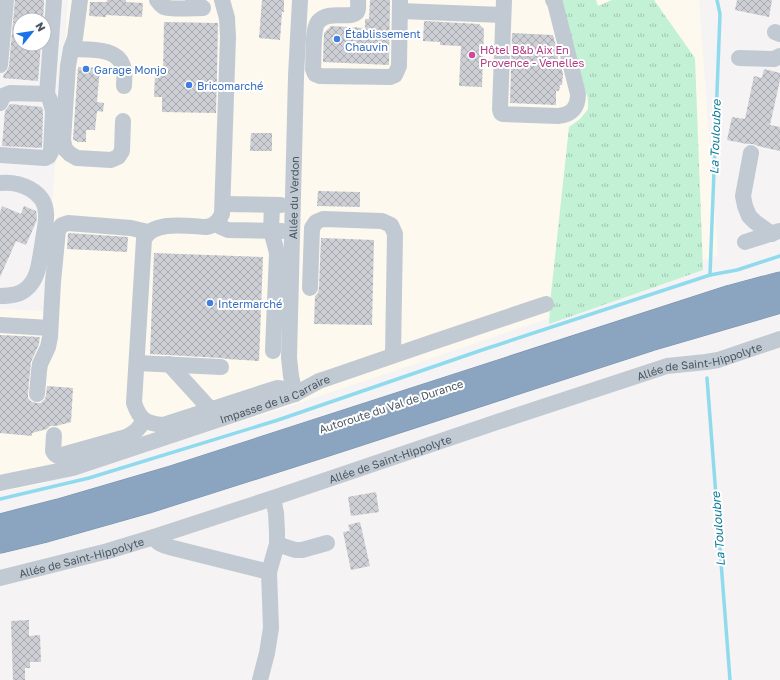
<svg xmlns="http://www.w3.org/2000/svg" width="780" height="680" font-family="'Golos Text',sans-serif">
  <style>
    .commercial { fill: #fdf9ef }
    .grass { fill: url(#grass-tufts) }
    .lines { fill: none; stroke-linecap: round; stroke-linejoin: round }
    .stream { stroke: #90daee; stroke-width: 3.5 }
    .building { fill: url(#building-cross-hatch) }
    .highway-casing { stroke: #7690ad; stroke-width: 23 }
    .minor { stroke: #c1cad2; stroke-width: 16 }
    .highway { stroke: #8ba5c1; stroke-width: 22 }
    .shop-dot { fill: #3f7fe0; stroke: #fff; stroke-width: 1.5 }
    .hotel-dot { fill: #d1479c; stroke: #fff; stroke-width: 1.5 }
    .labels { text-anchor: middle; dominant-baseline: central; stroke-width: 4; stroke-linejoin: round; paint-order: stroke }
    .shop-label { font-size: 11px; fill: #366cbe; stroke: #fff; text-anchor: start }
    .hotel-label { font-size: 11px; fill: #b23c85; stroke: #fff; text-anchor: start }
    .street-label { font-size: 11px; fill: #4a5661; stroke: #fff }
    .water-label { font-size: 12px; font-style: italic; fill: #0c7c9b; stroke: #fff }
  </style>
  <defs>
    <pattern id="grass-tufts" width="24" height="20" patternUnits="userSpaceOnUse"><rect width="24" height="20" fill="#c3f1d5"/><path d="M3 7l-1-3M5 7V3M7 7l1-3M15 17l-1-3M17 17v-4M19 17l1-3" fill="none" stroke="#a0c6b0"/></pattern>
    <pattern id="building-cross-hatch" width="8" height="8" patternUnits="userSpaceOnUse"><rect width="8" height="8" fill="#cdcfd5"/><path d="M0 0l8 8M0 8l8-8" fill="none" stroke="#a8abb0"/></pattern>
  </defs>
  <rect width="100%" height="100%" fill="#f5f3f3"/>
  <!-- commercial -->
  <polygon class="commercial" points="68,0 699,0 718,255 567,312 282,409 41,484 0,492 0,309 44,311"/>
  <!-- grass -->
  <polygon class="grass" points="558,0 596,0 598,6 612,0 654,0 695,58 703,270 549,324 551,294 569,127 580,119 588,109 588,99"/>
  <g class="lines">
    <!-- stream -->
    <g class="stream">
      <polyline points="710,275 720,14 717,0"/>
      <polyline points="707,378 730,680"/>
      <polyline points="0,499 89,478 278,420 482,350 710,275 737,270 780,256"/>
    </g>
  </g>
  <!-- building -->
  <g class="building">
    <polygon points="15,0 44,0 43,20 20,20 20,44 41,44 38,81 3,78 4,74 7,71 9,66"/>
    <polygon points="107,0 126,0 126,2 143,3 142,17 106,15 106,17 89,16 90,2 107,2"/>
    <polygon points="262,0 284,0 284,12 282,12 280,40 259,38"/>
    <polygon points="370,0 390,0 389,65 323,62 324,33 331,26 365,28 365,19 369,19"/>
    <polygon points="737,0 772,0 769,17 735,10"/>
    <polygon points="424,21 479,24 484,29 482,87 459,86 461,46 440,45 440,42 423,41"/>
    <polygon points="164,22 218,23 217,73 216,113 162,112 162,97 154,97 155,75 163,75"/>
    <polygon points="512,33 553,35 558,53 557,67 561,67 563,73 562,85 560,85 559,91 556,91 556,105 510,103"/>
    <polygon points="78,67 100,68 97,102 104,103 103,112 97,111 95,130 86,130 86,142 77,142 77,141 73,140 73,139"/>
    <polygon points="764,69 780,73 780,80 770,125 780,127 780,151 758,146 753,144 747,144 727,140 732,117 745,119 754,76 762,78"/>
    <polygon points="10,104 42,107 43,112 42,148 2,146 5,111"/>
    <polygon points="251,133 272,133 272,151 250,151"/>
    <polygon points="318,191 360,192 360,207 317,206"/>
    <polygon points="2,206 21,214 24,206 36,211 37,217 36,222 26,245 16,241 0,277 0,212"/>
    <polygon points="68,233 128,237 127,252 67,249"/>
    <polygon points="321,238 374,240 372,325 314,324 315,296 318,293 319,288"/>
    <polygon points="154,253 263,257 259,361 227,359 221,358 150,354"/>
    <polygon points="0,335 40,337 39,344 31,362 28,393 28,398 32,402 37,403 41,403 45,399 46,395 47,386 73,388 71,422 56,426 50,426 47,429 32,433 32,436 0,433"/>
    <polygon points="376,492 379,512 351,516 348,497"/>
    <polygon points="360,522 370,566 351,570 343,532 350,531 348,525"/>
    <polygon points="29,620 29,636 40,635 41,662 30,662 30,668 25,668 25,680 13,680 11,621"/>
  </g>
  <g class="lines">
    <!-- highway casing -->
    <g class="highway-casing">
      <g id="highway">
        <polyline points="0,525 59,510 175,476 731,296 780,283"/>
        <polyline points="0,542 46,531 145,503 318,448 650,340 780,302"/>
      </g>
    </g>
    <!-- minor -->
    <g class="minor">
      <polyline points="80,0 75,38 71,49 68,66 63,140 65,149 70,154 77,158 111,160 118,157 122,151 123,121"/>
      <path d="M157,0c2,3 4,5 7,7 8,3 29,1 39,1l-8,-6 -2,-2"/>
      <path d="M222,0l5,18 1,19 -6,177c-4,8 -8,12 -16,13 -18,-1 -53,-7 -62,12l-10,164c6,17 11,20 29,22l114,-37 9,1 9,5"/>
      <path d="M358,0c0,4 1,9 -1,12 -6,8 -29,-3 -39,10 -6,8 -4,36 -5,47l2,5 5,2 70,1 5,-2 4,-9 1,-66"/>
      <path d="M504,0l-4,109 1,4 2,1 55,2c14,-1 20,-9 20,-22l-23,-91 -2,-3"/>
      <polyline points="400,11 503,15"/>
      <polyline points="775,32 780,34"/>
      <path d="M71,49c18,1 49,-3 53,21 1,5 0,11 0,16"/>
      <polyline points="739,58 774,59 780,56"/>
      <polyline points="0,65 6,0"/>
      <polyline points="0,103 3,96 10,93 47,94"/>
      <polyline points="751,153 743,196 745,206 749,216 755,222 772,234"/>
      <polyline points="0,155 45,158 49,156 51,152 53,111 50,100 47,94 54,0"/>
      <path d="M0,183c20,-2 45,8 46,30 1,9 -3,24 -4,34 -3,14 -3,32 -16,42 -6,6 -17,7 -26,7"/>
      <polyline points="223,204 281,205"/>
      <polyline points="272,205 271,231 275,245 277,253 273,351"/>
      <polyline points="216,224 221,227 228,230 282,231"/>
      <polyline points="745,242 779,231"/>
      <polyline points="310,288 312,228 316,222 323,219 382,221 391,225 395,234 393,355"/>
      <polyline points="0,325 50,328"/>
      <polyline points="137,363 221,367"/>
      <polyline points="169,364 210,409"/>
      <polyline points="37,394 39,371 40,364 48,347 50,337 53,282 58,230 62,225 68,223 131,228 148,232"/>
      <path id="s1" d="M295,394l-4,-18 -2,-18 7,-282 4,-76"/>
      <path d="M54,435l-1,16 2,3 3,2 4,-1 64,-18c9,-4 13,-8 18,-17"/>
      <path id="s2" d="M0,483l73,-15 222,-74 24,-13 12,-4 102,-35 113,-38"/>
      <path d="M154,537c3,7 12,9 19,11l96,24"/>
      <polyline points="277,544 295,550 302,550 327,543"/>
      <path id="s3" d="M0,578l108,-27 46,-14 119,-39 224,-76 170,-56 39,-4 12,-2 62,-21"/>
      <polyline points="260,680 267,653 271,628 269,572 277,544 277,532 276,513 273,498"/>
    </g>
    <!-- highway -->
    <use href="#highway" class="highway"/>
  </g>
  <!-- markers -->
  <g class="shop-dot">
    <circle cx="337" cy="39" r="4"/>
    <circle cx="86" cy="69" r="4"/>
    <circle cx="189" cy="85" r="4"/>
    <circle cx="210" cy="303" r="4"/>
  </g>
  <circle class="hotel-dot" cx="472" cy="55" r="4"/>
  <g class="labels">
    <!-- shop labels -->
    <g class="shop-label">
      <text x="345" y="33">Établissement<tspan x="345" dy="13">Chauvin</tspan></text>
      <text x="94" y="69">Garage Monjo</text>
      <text x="197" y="85">Bricomarché</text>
      <text x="218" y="303">Intermarché</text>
    </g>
    <!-- hotel labels -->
    <g class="hotel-label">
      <text x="480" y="49">Hôtel B&amp;b Aix En<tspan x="480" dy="13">Provence - Venelles</tspan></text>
    </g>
    <!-- street labels -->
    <g class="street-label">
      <text stroke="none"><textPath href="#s1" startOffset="197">Allée du Verdon</textPath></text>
      <text stroke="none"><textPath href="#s3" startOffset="733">Allée de Saint-Hippolyte</textPath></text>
      <text stroke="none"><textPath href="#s2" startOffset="288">Impasse de la Carraire</textPath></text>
      <text transform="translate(391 406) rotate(-18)">Autoroute du Val de Durance</text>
      <text stroke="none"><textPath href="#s3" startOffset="408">Allée de Saint-Hippolyte</textPath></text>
      <text stroke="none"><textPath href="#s3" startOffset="84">Allée de Saint-Hippolyte</textPath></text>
    </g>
    <!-- water labels -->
    <g class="water-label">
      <text transform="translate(715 137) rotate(-88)">La Touloubre</text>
      <text transform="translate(718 529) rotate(-94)">La Touloubre</text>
    </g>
  </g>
  <!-- north arrow -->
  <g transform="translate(32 32) rotate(60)"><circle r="19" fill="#ffffff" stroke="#b7bbc0"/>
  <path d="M0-3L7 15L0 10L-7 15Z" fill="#1a73e8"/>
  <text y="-6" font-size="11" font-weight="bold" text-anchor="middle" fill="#4a5661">N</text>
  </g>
</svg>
